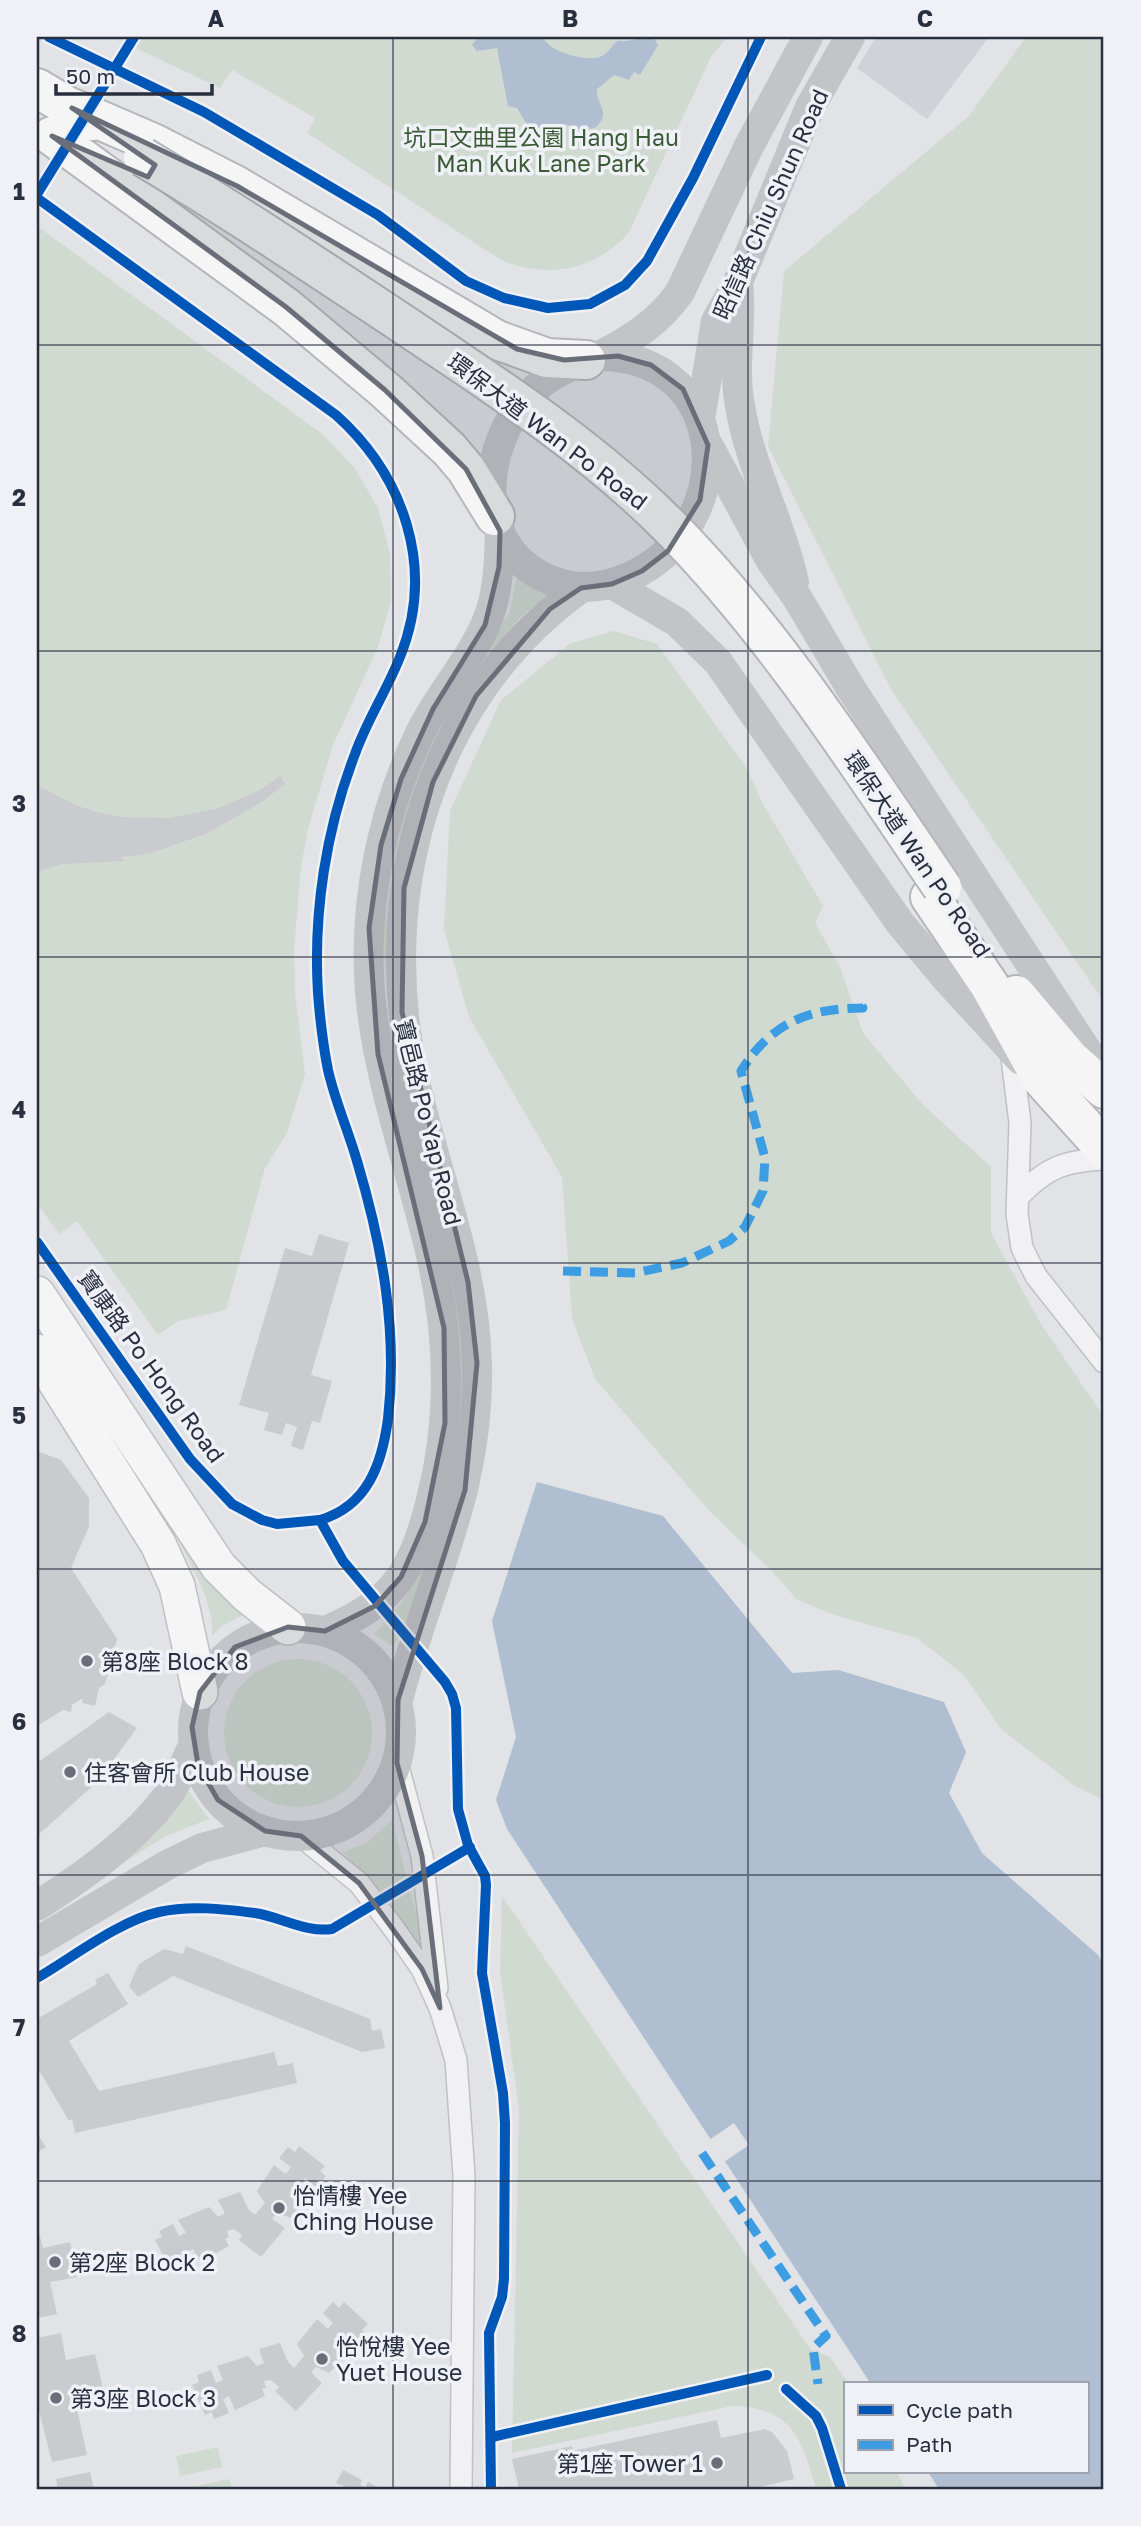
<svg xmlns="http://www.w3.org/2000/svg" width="1141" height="2526" font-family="'Golos Text','Noto Sans TC',sans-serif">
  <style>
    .built { fill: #cfd2d9 }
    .green { fill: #d1dad1 }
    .water { fill: #afbed1 }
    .pier { fill: #e1e3e6 }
    .building { fill: #c9cbce }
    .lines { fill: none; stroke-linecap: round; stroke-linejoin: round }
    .street-casing { stroke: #bfc1c4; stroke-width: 24 }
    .primary-casing { stroke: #bec0c4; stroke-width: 38 }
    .highway-casing { stroke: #b4b6bb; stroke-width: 42 }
    .street { stroke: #f1f1f3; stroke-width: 21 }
    .secondary { stroke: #c2c4c8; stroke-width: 30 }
    .primary { stroke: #f5f5f6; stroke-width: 35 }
    .highway { stroke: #f5f5f6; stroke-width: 38 }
    .highway-bridge-casing { stroke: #b4b6bb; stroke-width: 42; stroke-linecap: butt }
    .highway-bridge { stroke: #f5f5f6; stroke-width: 38 }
    .quiet { stroke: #3d9de3; stroke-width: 9; stroke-dasharray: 18 9; stroke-linecap: butt }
    .cycleway-casing { stroke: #eff1f6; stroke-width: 15 }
    .cycleway { stroke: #0057b8; stroke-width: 10 }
    .marked { fill: #696e79; fill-opacity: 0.2; stroke: #696e79; stroke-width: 5; stroke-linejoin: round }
    .grid { fill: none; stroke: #282f3f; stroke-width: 2; stroke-opacity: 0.55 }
    .poi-dot { fill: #696e79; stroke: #eff1f6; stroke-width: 2.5 }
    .labels { text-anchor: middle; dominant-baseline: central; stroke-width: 7; stroke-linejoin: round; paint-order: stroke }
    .park-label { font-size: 23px; fill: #3a5b35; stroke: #eff1f6 }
    .street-label { font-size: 23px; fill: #282f3f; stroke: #eff1f6 }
    .poi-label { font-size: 23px; fill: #282f3f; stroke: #eff1f6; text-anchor: start }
    .neatline { fill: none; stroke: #282f3f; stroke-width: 2.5 }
    .grid-label { font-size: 23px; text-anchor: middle; font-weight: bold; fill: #282f3f }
  </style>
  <rect width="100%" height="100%" fill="#e1e3e6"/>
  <!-- built -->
  <polygon class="built" points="876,37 989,37 927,119 857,68"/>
  <!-- green -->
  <g class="green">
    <path d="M142,37h585l-16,20 -83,177c-35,37 -80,45 -127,26l-194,-127 8,-15 -83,-48 -12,18 -84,-40z"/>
    <polygon points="1026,37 1104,37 1104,1002 892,691 768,446 784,271 969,116"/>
    <polygon points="37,226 321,433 354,467 378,508 390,554 391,601 378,647 333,745 309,825 301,866 294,950 295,992 305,1074 287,1133 265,1168 226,1310 178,1321 158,1335 77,1221 59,1234 37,1203"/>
    <polygon points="517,575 560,597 533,607 519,618 462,696 396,883 459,1281 464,1420 422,1583 394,1647 374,1634 401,1604 414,1583 450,1460 404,1092 388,1013 383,938 390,873 403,811 424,755 472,668 510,612"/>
    <polygon points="614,631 657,644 746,767 763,804 823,906 815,923 840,967 863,1033 923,1105 991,1167 991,1233 1041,1324 1104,1417 1104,1800 1075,1786 1001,1729 964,1675 917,1638 834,1615 796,1599 772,1571 710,1512 595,1379 572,1318 562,1177 469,1017 444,929 450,811 501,700 571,643"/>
    <path d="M186,1541l62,71 -26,14 -10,10c2,-33 -17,-62 -31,-91z"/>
    <circle cx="298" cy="1733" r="74"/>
    <polygon points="186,1788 209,1819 166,1836 60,1903"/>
    <polygon points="392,1820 424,1946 419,1948 390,1902 343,1852 368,1842"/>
    <path d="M502,1896l309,454 19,7 19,27h-4v88h52l8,17h-89c-14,-50 -24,-82 -84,-83l-220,47 7,-344 -19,-137z"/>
    <polygon points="218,2447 222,2467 180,2476 176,2456"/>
    <polygon points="229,2479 232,2489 182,2489"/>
  </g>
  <!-- water -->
  <g class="water">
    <path d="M478,37h65c5,15 45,26 59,19 7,-3 9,-11 16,-15 13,1 22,-4 35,-4l5,8 -18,30 -6,-3 -5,8 -15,-5 -17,14c-2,15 16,23 -2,39l-13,2 -18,-6 -28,4 -10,-5 -9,-15 -9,-2 -11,-58 -20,3 -5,-6z"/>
    <polygon points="537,1482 663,1516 792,1673 838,1670 944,1702 966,1752 949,1793 982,1853 1098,1955 1104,1966 1104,2489 939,2489 928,2472 1087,2472 1087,2384 871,2384 507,1829 496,1800 516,1737 492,1621"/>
  </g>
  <!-- pier -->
  <polygon class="pier" points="734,2123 749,2145 724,2162 709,2140"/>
  <!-- building -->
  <g class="building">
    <polygon points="280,776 285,784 262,802 208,833 148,854 120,857 125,861 62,864 37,872 37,785 75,805 97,812 121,817 169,818 216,809 260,790"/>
    <polygon points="319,1234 349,1243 311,1375 332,1381 320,1423 312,1421 303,1450 291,1446 297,1427 286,1423 282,1435 264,1430 269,1413 239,1405 285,1248 312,1256"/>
    <polygon points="37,1451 61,1460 89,1498 89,1526 71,1568 117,1639 105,1684 99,1688 95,1706 82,1703 83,1698 72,1705 71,1712 63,1710 37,1726"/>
    <polygon points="109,1712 137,1728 97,1782 37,1836 37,1763"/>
    <polygon points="186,1946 370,2019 372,2031 381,2029 385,2048 362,2052 173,1976 138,1997 129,1986 139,1964 164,1949 183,1954"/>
    <polygon points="108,1973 128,2004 69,2041 99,2091 274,2052 278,2066 293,2063 297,2083 75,2133 72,2119 69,2121 37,2067 37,2019 97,1984 95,1980"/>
    <polygon points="37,2133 46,2147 37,2152"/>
    <polygon points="299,2146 325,2166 320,2171 326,2176 317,2188 305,2178 300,2185 312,2194 291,2218 277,2213 272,2219 285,2228 261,2257 239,2240 242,2235 234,2229 227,2231 229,2237 225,2239 229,2246 200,2262 193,2249 187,2252 194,2266 180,2273 177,2266 170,2269 155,2240 162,2237 159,2231 173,2224 179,2236 186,2233 178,2220 209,2207 218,2217 225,2213 218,2200 240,2192 249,2210 255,2215 265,2203 257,2191 274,2165 286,2174 291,2167 279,2158 288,2147 295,2152"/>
    <polygon points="37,2225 43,2248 70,2242 77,2277 50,2282 57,2314 37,2318"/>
    <polygon points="333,2302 339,2308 344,2302 368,2324 362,2330 368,2335 358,2345 346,2335 341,2341 352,2352 347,2357 329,2373 316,2367 311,2372 322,2383 296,2411 275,2391 279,2387 271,2380 264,2381 266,2388 262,2389 265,2396 235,2410 229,2396 223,2399 229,2413 214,2419 212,2412 205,2415 192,2385 199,2382 197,2375 211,2370 216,2383 223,2380 217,2366 248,2356 257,2366 264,2363 259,2349 280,2343 288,2362 294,2368 304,2356 297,2344 317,2319 328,2329 333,2323 323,2313"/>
    <polygon points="61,2333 66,2360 95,2354 103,2388 74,2395 87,2455 52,2462 37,2402 37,2338"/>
    <polygon points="717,2420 721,2438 765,2429 772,2432 787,2451 794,2479 752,2489 519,2489 512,2459 572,2446 573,2451"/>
    <polygon points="343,2470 362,2480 360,2485 365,2488 368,2482 381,2489 350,2489 336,2483"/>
    <polygon points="90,2472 94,2489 58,2489 56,2479"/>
  </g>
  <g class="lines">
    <!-- street casing -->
    <g class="street-casing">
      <g id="street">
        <polyline points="1011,1050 1020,1123 1017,1214 1022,1248 1036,1276 1104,1362"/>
        <path d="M1018,1197c28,-29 45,-36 86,-38"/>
        <polyline points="397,1763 422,1856 437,1988"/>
        <polyline points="301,1836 359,1883 395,1930 422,1969 440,2008 456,2060 464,2176 461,2489"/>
      </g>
    </g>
    <!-- primary casing -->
    <g class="primary-casing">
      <g id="primary">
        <polyline points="37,1294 219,1567 247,1595 288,1627"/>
        <polyline points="37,1352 158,1544 177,1586 200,1692"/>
      </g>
    </g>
    <!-- highway casing -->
    <g class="highway-casing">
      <g id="highway">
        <polyline points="37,88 92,121"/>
        <polyline points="72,108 153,143 237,186 497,340 547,358 586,360"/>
        <polyline points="52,136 286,307 385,390 449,449 466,469 495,516"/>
        <polyline points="930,897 990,986 1041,1078 1104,1148"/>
        <polyline points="1016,995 1070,1059 1104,1089"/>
      </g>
    </g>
    <!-- street -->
    <use href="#street" class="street"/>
    <!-- secondary -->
    <g class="secondary">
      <path d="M738,282c5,42 -6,82 2,124 10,61 41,116 54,176"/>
      <path d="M599,356c136,0 140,173 30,221 -29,13 -57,14 -86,0 -72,-36 -61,-134 -13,-183 18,-20 44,-30 69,-38z"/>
      <path d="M599,356c32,-16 60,-34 81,-64l69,-146 59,-109"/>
      <polyline points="700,419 716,321 738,282 810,107 850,37"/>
      <polyline points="708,445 771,561 798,599 850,687 1104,1077"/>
      <polyline points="612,584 677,622 718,662 900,923 944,976 1021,1060"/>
      <circle cx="297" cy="1732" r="104"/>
      <path d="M325,1631c69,-28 88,-60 106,-131 20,-78 19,-158 2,-236 -20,-91 -55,-179 -63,-272 -7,-89 12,-181 51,-261 20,-40 54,-75 69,-118 9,-27 9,-55 10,-82"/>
      <path d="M398,1700c30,-118 82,-207 79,-335 -2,-101 -43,-194 -64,-292 -38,-179 14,-375 168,-485"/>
      <path d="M37,1906c48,-31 97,-65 132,-112 10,-14 16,-33 24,-48"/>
      <polyline points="37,1942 167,1865 202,1848 265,1831"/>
    </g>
    <!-- primary -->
    <use href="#primary" class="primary"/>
    <!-- highway -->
    <use href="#highway" class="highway"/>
    <!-- highway-bridge casing -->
    <g class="highway-bridge-casing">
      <path id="highway-bridge" d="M143,157c92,55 180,114 269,173 91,61 185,122 262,201 104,107 184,233 268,356"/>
    </g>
    <!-- highway-bridge -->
    <use href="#highway-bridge" class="highway-bridge"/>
    <!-- quiet -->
    <g class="quiet">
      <path d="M563,1271l72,2 47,-10 47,-22 16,-14 18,-36 2,-33 -24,-87c30,-48 67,-63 122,-63l-4,-7"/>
      <polyline points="702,2153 826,2336 813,2348 818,2384"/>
    </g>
    <!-- cycleway casing -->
    <g class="cycleway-casing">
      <g id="cycleway">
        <polyline points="49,37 204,112 378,215 466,281 504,298 548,308 590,304 625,285 647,261 693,178 761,37"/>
        <polyline points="37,194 134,37"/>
        <path d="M37,198l299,217c68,61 100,153 64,242 -13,33 -33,63 -45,97 -29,75 -42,159 -37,239 2,26 5,52 10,77 7,31 20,60 29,91 25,84 41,169 31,258 -6,44 -20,87 -68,101l23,41 102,121 7,12 4,14 2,101 10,36 17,31 1,9 -4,88 21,120 2,30 -1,156 -2,18 -13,36 2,156"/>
        <polyline points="37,1242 190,1459 232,1504 262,1520 277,1524 320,1520"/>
        <path d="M37,1978c36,-21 82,-57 122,-66 31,-7 64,-3 96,1 26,4 51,20 77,16l138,-82"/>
        <polyline points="786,2389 816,2416 822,2428 841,2489"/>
        <polyline points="492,2437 767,2375"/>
      </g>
    </g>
    <!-- cycleway -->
    <use href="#cycleway" class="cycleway"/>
  </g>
  <!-- marked area -->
  <path class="marked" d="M72,108l165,78 280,163 47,11 54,-4 33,9 32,24 25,56 -8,55 -32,51 -26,20 -30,13 -31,4 -31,21 -74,87 -43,86 -29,106 -2,124 66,270 9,81 -12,127 -67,210 -1,63 25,93 18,152 -18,-39 -63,-86 -58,-47 -36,-5 -47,-31 -20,-35 -6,-38 8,-35 35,-45 53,-20 37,4 50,-25 26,-29 24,-55 20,-99 -1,-95 -66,-274 -9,-126 12,-83 20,-66 32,-70 52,-84 14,-58 1,-36 -34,-62 -81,-79 -99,-83 -234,-171 96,41 7,-12z"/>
  <!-- grid -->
  <path class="grid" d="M393,37v2452M748,37v2452M37,345h1067M37,651h1067M37,957h1067M37,1263h1067M37,1569h1067M37,1875h1067M37,2181h1067"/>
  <!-- markers -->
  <g class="poi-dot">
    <circle cx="87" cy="1661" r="7"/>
    <circle cx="70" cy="1772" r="7"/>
    <circle cx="279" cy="2208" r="7"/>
    <circle cx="55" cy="2262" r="7"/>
    <circle cx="322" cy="2359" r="7"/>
    <circle cx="56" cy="2398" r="7"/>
    <circle cx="717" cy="2463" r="7"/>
  </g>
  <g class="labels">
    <!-- park labels -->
    <g class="park-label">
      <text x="541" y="137">坑口文曲里公園 Hang Hau<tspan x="541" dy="26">Man Kuk Lane Park</tspan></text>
    </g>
    <!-- street labels -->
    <g class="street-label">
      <text transform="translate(770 204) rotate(-66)">昭信路 Chiu Shun Road</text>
      <text transform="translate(548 431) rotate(37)">環保大道 Wan Po Road</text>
      <text transform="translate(918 854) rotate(56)">環保大道 Wan Po Road</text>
      <text transform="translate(429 1122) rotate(76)">寶邑路 Po Yap Road</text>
      <text transform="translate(152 1366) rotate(54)">寶康路 Po Hong Road</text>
    </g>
    <!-- poi labels -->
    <g class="poi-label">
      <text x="101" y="1661">第8座 Block 8</text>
      <text x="84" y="1772">住客會所 Club House</text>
      <text x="293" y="2195">怡情樓 Yee<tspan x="293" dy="26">Ching House</tspan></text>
      <text x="69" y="2262">第2座 Block 2</text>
      <text x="336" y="2346">怡悅樓 Yee<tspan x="336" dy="26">Yuet House</tspan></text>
      <text x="70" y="2398">第3座 Block 3</text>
      <text x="703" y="2463" text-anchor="end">第1座 Tower 1</text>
    </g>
  </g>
  <!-- border -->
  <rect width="1141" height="2526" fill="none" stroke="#eff1f6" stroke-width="77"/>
  <!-- legend -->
  <rect x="844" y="2382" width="245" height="91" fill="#eff1f6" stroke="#9fa3ad" stroke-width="2"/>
  <rect x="858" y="2405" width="35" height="10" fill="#0057b8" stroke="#9fa3ad" stroke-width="2"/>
  <text x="906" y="2418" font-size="21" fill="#282f3f">Cycle path</text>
  <rect x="858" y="2440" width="35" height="10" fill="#3d9de3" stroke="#9fa3ad" stroke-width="2"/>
  <text x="906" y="2452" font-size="21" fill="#282f3f">Path</text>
  <!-- scale -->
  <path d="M56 84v10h156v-10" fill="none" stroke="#282f3f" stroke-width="3.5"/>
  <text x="66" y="84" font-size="21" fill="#282f3f" stroke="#eff1f6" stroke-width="5" paint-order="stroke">50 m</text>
  <rect x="38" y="38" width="1064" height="2450" class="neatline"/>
  <g class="grid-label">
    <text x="216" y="27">A</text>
    <text x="570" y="27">B</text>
    <text x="925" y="27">C</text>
    <text x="19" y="200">1</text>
    <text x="19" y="506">2</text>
    <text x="19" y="812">3</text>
    <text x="19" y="1118">4</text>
    <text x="19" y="1424">5</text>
    <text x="19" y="1730">6</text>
    <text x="19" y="2036">7</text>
    <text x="19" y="2342">8</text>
  </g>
</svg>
